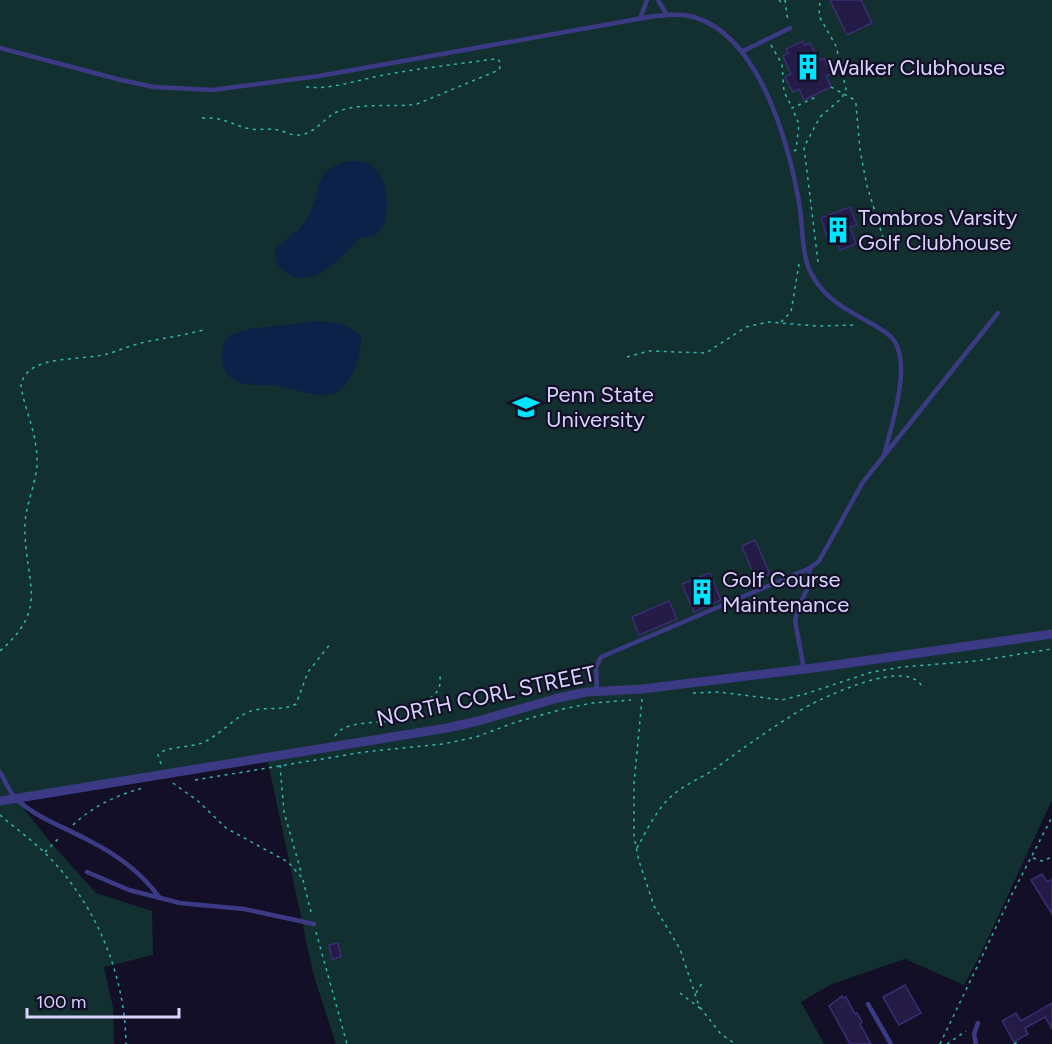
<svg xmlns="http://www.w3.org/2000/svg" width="1052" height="1044" font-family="Figtree,sans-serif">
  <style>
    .green { fill: #12302f }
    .water { fill: #0c2248 }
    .building { fill: #241b47; stroke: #3b2d73; stroke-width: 1.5 }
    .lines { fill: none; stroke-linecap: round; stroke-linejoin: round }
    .path { stroke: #2fb8b0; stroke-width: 1.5; stroke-dasharray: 3 4.5; stroke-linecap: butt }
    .service { stroke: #3d3a85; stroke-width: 4.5 }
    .minor { stroke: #3d3a85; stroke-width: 9 }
    .labels { text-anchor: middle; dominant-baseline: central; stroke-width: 4.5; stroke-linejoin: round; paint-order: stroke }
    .poi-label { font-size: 22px; fill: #d9d4ff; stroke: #130f26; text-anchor: start }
    .street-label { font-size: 22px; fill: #d9d4ff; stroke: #130f26 }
  </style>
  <rect width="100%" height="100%" fill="#130f26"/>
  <!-- green -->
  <polygon class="green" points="0,0 1052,0 1052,800 982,951 964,985 905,959 832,984 801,1002 824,1044 336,1044 313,973 267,758 16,799 51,843 96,893 152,911 153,955 104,967 113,1008 114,1044 0,1044"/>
  <!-- water -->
  <g class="water">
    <path d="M350,161c4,0 10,-1 14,1 19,5 24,29 23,46 -1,7 -2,17 -7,22 -5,7 -14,6 -21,9 -3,2 -6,7 -9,10 -17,15 -40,40 -64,24 -9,-6 -11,-13 -11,-23 9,-11 23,-17 31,-30 19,-28 2,-50 44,-59z"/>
    <path d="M317,321c18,1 30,2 44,15 1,19 -10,56 -33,59 -16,2 -34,-7 -50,-9 -15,-2 -38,2 -49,-10 -10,-10 -7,-22 -5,-34l9,-8 16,-5z"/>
  </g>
  <!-- building -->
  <g class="building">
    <polygon points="830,0 861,0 872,23 847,35"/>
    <polygon points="803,41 804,45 810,43 819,61 824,58 832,74 826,76 831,87 804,100 799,89 793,92 785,77 791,74 783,56 788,53 786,49"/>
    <polygon points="850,207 857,225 850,227 856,244 840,250 834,233 827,236 821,218"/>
    <polygon points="755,540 770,574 756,580 742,546"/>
    <polygon points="710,573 721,600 694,612 682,584"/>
    <polygon points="669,601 677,619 639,635 632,617"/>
    <polygon points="1042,874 1047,882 1052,879 1052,914 1031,880"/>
    <polygon points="338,943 341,957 332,959 329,945"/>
    <polygon points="905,985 921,1013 899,1025 883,997"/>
    <polygon points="842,996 843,998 846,997 855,1014 857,1013 862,1022 860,1024 871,1044 850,1044 829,1006"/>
    <polygon points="1052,1003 1052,1029 1045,1017 1025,1028 1028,1034 1014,1042 1002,1021 1016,1013 1021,1021"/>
  </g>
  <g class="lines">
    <!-- path -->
    <g class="path">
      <polyline points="779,0 784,6"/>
      <polyline points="785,0 788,22"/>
      <polyline points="771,45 782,64 784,92 792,107"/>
      <polyline points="831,87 853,99 856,104 860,150 867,186 885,244"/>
      <path d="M202,118c20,-1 27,5 44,10 10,3 22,0 32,2 6,1 12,5 18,5 19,1 27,-18 43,-24 25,-9 52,-3 78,-7l82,-34 2,-6 -3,-5h-3c-37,5 -74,9 -111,16 -23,4 -59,17 -82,11"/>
      <polyline points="794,151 796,150 799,124 792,108 816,97 815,95"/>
      <polyline points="818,262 804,147 820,117 842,98 846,89 836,46 819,16 820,0"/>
      <polyline points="781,322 791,312 799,264"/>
      <polyline points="627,357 649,351 706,353 746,327 768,322 817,326 856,325"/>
      <path d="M0,651c51,-44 24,-69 25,-125 0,-18 8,-35 11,-53 2,-10 1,-21 -1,-32 -2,-15 -14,-45 -14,-57 1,-4 4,-9 7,-12 16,-16 57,-12 79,-18 11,-3 22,-8 34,-11 21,-5 41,-7 62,-13"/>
      <polyline points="693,693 719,692 782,700 805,694 872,672 902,667 976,661 1052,649"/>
      <polyline points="642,699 634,783 634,837 639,861 654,906 680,949 699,1006 720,1033 735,1044"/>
      <path d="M335,736c10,-17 45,-11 61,-17 6,-1 35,-20 39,-25 6,-6 6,-15 4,-22"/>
      <path d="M161,764l-3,-9c7,-9 31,-7 44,-12 19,-8 32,-27 52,-33 14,-3 29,1 42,-6l12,-32 23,-29"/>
      <polyline points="280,765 284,812 302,875"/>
      <polyline points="195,780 364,752 443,744 476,737 516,722 563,709 592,703 631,700"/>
      <polyline points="173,783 198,801 226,828 288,862 303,879"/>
      <path d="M0,815c15,13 32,25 46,39 50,50 79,120 80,190"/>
      <path d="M73,825c20,-19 44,-30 70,-37"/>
      <path d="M637,848c10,-18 20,-40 36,-53 12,-11 29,-17 43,-27 27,-20 54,-39 83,-57 20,-12 112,-57 124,-22"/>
      <polyline points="45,852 61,836"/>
      <polyline points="1033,858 1042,861 1052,857"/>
      <polyline points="303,880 312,916"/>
      <polyline points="316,932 347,1044"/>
      <polyline points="680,993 701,1009"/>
      <polyline points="696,993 702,983"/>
      <polyline points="940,1044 1010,898 1052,817"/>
      <polyline points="947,1044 966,1031"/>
      <polyline points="1014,1044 1018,1042"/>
    </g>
    <!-- service -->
    <g class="service">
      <polyline points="658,0 667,15"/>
      <polyline points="640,19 647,0"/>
      <path d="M0,48l121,32 33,7 58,3 107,-14 330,-59c15,-2 30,-4 45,0 66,20 94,125 105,185 4,21 2,53 12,71 9,18 25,31 42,40 12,8 28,14 38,24 23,23 0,90 -7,118"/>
      <polyline points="743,51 790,28"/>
      <polyline points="804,669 795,621 798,609 807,589 810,568"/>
      <polyline points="597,691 596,667 601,657 810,568 819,561 863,482 998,313"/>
      <path d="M0,772c5,8 10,21 16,27 21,19 48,28 72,41 28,14 53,32 71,57"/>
      <polyline points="87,872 129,890 180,903 244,909 314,924"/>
      <polyline points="868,1004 891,1044"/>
      <polyline points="976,1044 974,1034 978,1023"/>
    </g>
    <!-- minor -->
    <polyline class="minor" points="0,801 447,728 478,721 558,698 587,692 642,689 821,667 1052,634"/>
  </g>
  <!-- icons -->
  <defs>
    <g id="building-bare" transform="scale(2.07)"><path d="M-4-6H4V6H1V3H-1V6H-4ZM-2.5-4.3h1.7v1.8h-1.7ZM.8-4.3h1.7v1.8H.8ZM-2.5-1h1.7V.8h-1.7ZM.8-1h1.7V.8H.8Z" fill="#00e5ff" stroke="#130f26" stroke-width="2.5" paint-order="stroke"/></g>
    <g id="university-bare" transform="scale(2.07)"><path d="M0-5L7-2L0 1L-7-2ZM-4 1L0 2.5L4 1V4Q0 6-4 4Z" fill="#00e5ff" stroke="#130f26" stroke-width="2.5" paint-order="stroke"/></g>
  </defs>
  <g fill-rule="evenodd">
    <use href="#building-bare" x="808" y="67"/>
    <use href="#building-bare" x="838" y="230"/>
    <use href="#university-bare" x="526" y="407"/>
    <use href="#building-bare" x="702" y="592"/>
  </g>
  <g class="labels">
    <!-- poi labels -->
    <g class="poi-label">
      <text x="828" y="67">Walker Clubhouse</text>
      <text x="858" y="217">Tombros Varsity<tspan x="858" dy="25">Golf Clubhouse</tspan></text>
      <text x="546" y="394">Penn State<tspan x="546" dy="25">University</tspan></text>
      <text x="722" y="579">Golf Course<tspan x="722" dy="25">Maintenance</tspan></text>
    </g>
    <!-- street labels -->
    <g class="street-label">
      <text transform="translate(486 696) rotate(-12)">NORTH CORL STREET</text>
    </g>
  </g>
  <!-- scale -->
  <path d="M27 1008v9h152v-9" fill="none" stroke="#d9d4ff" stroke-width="3"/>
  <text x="36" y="1008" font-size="18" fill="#d9d4ff" stroke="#130f26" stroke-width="4.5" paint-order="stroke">100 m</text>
</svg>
